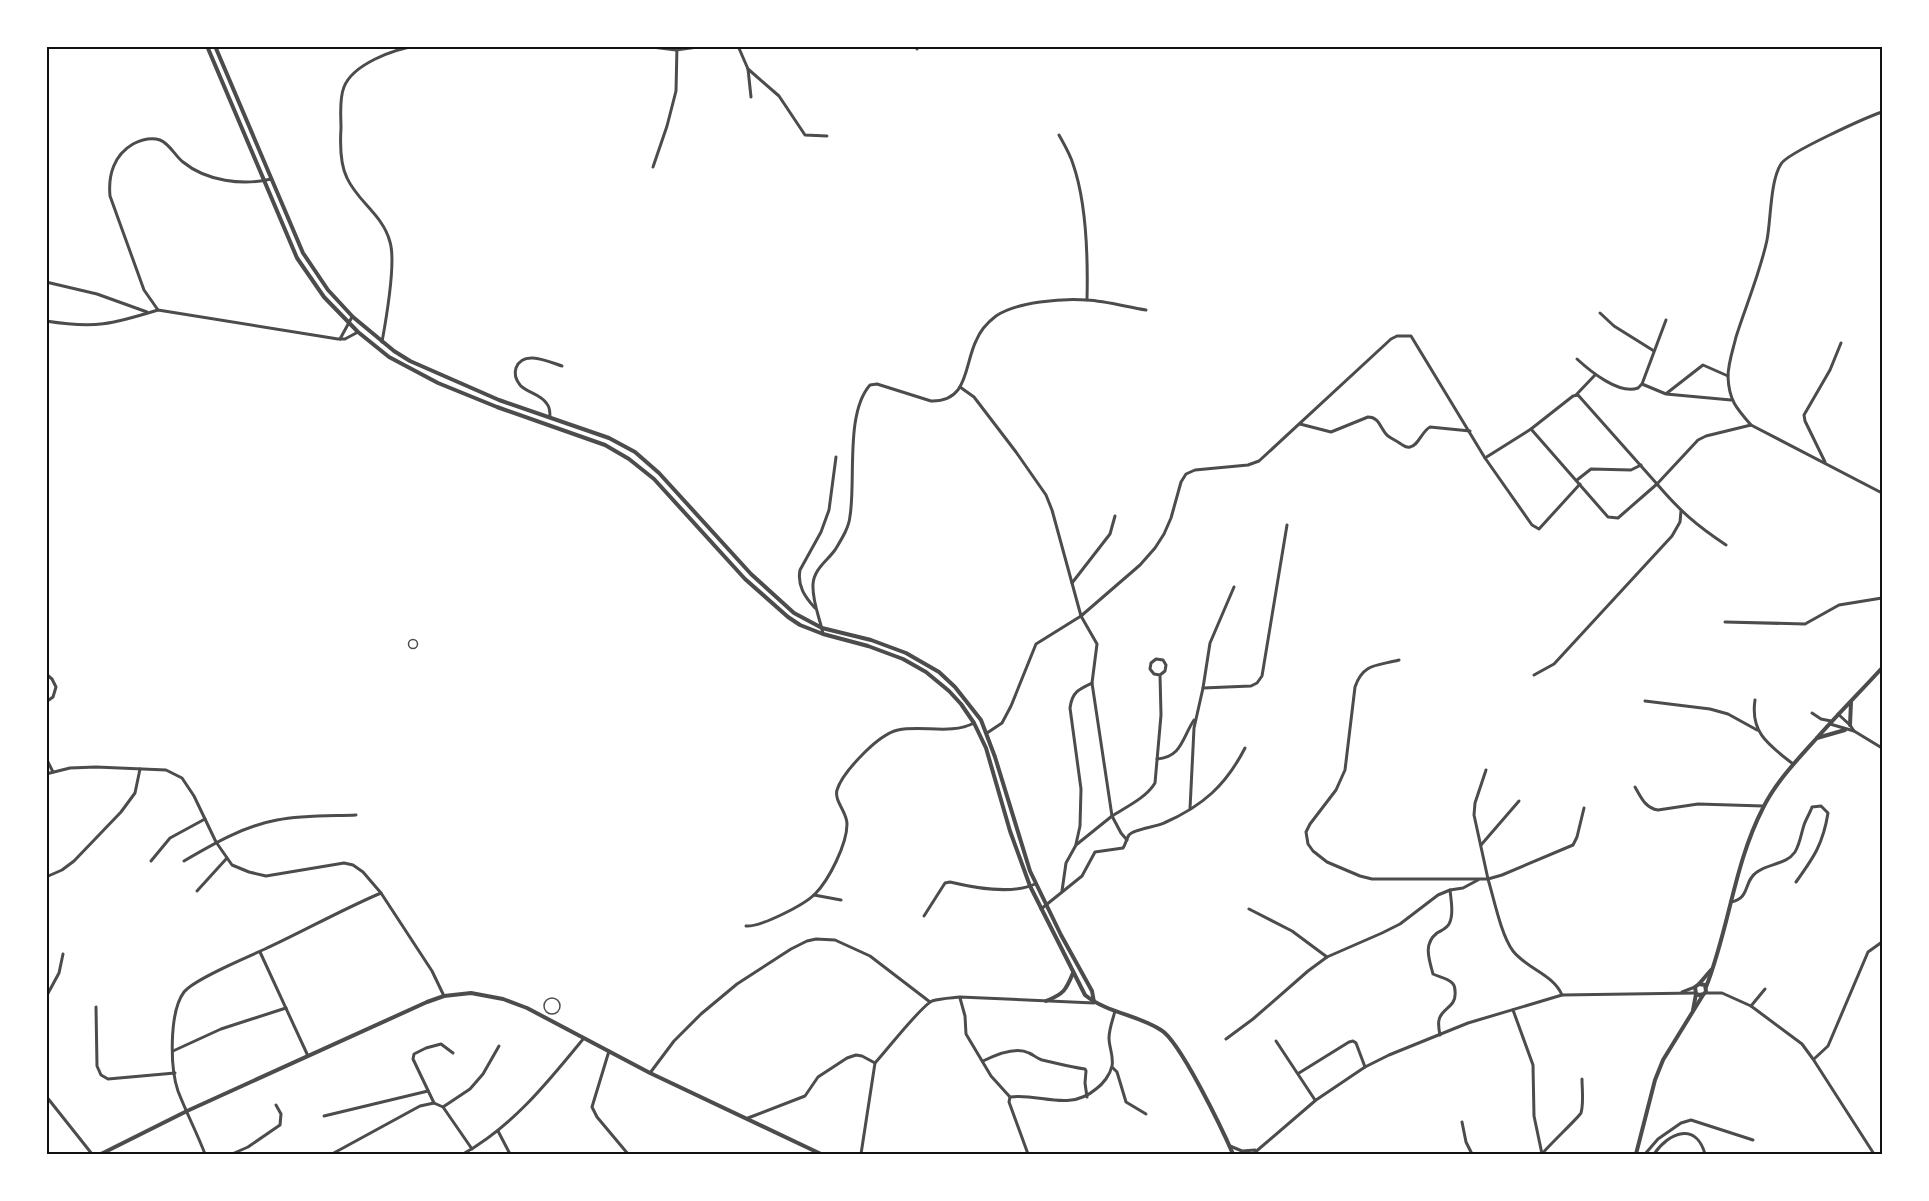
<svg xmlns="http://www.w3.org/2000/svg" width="1929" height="1201" font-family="'Open Sans',sans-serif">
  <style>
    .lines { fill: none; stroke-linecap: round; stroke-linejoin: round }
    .service { stroke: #4c4c4c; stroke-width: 1.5 }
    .minor { stroke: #4c4c4c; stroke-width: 3 }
    .tertiary { stroke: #4c4c4c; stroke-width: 4 }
    .neatline { fill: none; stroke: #111; stroke-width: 2 }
  </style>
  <rect width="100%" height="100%" fill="#fff"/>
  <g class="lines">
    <!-- service -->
    <g class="service">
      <circle cx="413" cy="644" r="4.5"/>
      <circle cx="552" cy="1006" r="8"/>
    </g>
    <!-- minor -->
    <g class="minor">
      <polyline points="644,46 676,50 705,46"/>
      <polyline points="738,46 748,69 779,96 805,135 827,136"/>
      <polyline points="915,46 917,49"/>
      <polyline points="748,69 751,97"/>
      <path d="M1059,135c5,9 11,19 14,29 14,40 15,94 14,136"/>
      <polyline points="653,167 667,126 676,91 677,46"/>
      <path d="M271,179c-28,7 -65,2 -88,-17 -8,-6 -13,-18 -23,-22 -9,-3 -19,0 -27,4 -19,11 -25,31 -23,52l34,94 14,20 180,29h7l13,-7"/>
      <polyline points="46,282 97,294 147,312"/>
      <polyline points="1600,313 1614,326 1654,351"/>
      <path d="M46,321c50,8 66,3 112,-11"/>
      <polyline points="340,339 352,317"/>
      <path d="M382,342c4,-22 14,-80 8,-100 -7,-27 -32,-40 -43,-64 -7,-14 -7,-34 -6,-50 0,-12 -2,-29 3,-41 9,-23 50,-38 73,-41"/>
      <path d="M1577,359c13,12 42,36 61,29l4,-4 24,-64"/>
      <polyline points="1642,384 1666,394 1731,400"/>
      <polyline points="960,387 974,397 1016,452 1046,495 1052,510 1081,616 1097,644 1092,683 1112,816 1076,845 1066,863 1062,891"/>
      <polyline points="1667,393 1703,365 1728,376"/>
      <polyline points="1576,395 1595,375"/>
      <path d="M550,417c0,-4 0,-10 -3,-13 -6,-10 -20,-11 -27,-19 -4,-5 -6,-11 -4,-17 7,-19 33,-6 46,-2"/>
      <path d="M1300,424l31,8 37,-15c12,0 12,12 20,19 4,3 9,5 13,8 2,1 5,4 9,3 8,-1 12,-16 20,-20l40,4"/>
      <path d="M1751,425c-15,-17 -22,-25 -23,-48 0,-14 5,-27 8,-40 10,-32 24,-64 31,-97 4,-20 3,-59 14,-76 6,-11 86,-47 101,-52"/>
      <path d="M1531,429l77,88 10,1 39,-34c23,27 39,41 69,61"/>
      <polyline points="1485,458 1532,525 1539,529 1580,484"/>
      <polyline points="1825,462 1805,421 1804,415 1830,370 1841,343"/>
      <polyline points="1577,480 1591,469 1631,470 1641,465"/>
      <polyline points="1072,583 1110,534 1115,516"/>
      <path d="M815,608c-10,-11 -18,-22 -15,-38l21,-38 8,-22 7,-53"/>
      <polyline points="1725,622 1805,624 1839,605 1882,598"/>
      <path d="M823,634c-3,-16 -11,-32 -10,-50 1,-15 14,-23 22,-34 6,-10 14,-22 15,-34 6,-35 -5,-103 20,-131l7,-1 54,17c38,1 33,-36 45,-60 4,-10 12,-19 20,-25 20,-14 67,-18 91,-16 19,1 40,7 59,10"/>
      <path d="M1399,660c-22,6 -36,3 -44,27l-10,83 -9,20 -26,34 -4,8 2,12 5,7 14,11 33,14 12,3h116l-14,-64 1,-12 11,-33"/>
      <polyline points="46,674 52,679 56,687 53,697 46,702"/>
      <polyline points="1534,675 1554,664 1672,536 1680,522 1681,511"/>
      <polyline points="1203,688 1210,643 1234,587"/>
      <path d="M1755,700c-5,33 14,45 38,64"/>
      <polyline points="1645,701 1710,709 1728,714 1757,730"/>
      <polyline points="1812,713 1821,719 1831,721"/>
      <polyline points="1838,714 1850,725 1854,731"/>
      <polyline points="1830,724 1854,731 1882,748"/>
      <polyline points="987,733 1002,723 1011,706 1036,644 1081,616 1140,565 1155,548 1164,534 1171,518 1181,482 1186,474 1195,470 1248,465 1259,461 1391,339 1397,336 1411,336 1485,458 1531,429 1573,396 1578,395 1657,484 1698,440 1706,436 1751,425 1882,493"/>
      <polyline points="46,758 53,772"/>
      <path d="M1157,759c25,-2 25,-21 37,-39"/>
      <polyline points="46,774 70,768 96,767 166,770 182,778 194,796 216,842 232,865 249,872 266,876 344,863 353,865 363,872 381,893 432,971 444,996"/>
      <path d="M1635,787c6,10 10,21 23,23l40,-6 65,2"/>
      <polyline points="1190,809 1194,728 1203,688 1251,686 1257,683 1262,676 1287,525"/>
      <path d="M1127,840l-6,-7 -9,-17c14,-9 34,-18 43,-33l6,-68 -1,-40 5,-4 1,-6 -3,-5 -7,-1 -5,4 -1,6 4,5 6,1"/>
      <path d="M1076,844l4,-18 1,-37 -11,-81c2,-16 9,-19 22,-25"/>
      <polyline points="1481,845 1519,801"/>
      <polyline points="151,861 170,838 205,819"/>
      <path d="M184,861c29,-17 60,-35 93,-41 26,-5 53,-4 79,-5"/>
      <polyline points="46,877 62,870 74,861 121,812 135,793 140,769"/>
      <polyline points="197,891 227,858"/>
      <polyline points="814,895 841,900"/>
      <path d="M1731,902c20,-4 12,-21 26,-30 12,-9 29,-7 38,-20 5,-8 6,-18 9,-27 2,-6 6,-12 8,-18l9,-1 7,7c-5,31 -14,44 -32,69"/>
      <path d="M1041,909l41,-33 13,-24 28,-4c3,-4 3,-9 6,-13 4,-6 27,-8 35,-12 39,-17 62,-38 81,-75"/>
      <polyline points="1249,909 1292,931 1327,957"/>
      <path d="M924,916l21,-33 5,-1c25,6 61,13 85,2"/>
      <path d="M746,926c15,1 58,-21 69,-32 14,-14 32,-50 32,-70 0,-12 -13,-23 -10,-34 4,-13 18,-28 27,-37 9,-9 21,-20 34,-23 25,-5 53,5 76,-7"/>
      <polyline points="260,952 308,1056"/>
      <polyline points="1682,992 1695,987"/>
      <polyline points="1705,993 1722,993 1751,1006 1802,1044 1813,1059 1874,1154"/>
      <path d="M1562,995c-9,-21 -35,-26 -49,-44 -12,-16 -19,-52 -25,-72l14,-4 71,-30 4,-8 7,-29"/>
      <polyline points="46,997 59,973 63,954"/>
      <polyline points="960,998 965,1016 966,1034 991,1076 1010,1097 1009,1102 1028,1154"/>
      <polyline points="1751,1006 1765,989"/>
      <polyline points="96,1007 97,1066 101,1075 108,1079 175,1073"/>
      <polyline points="1513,1010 1533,1065 1534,1116 1542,1154"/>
      <path d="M1440,1035c-1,-5 -2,-11 -1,-15 2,-12 18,-12 16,-29 0,-4 -1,-7 -4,-9 -4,-4 -12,-5 -18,-8 -4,-15 -10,-30 4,-41 5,-3 9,-4 12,-9 5,-9 2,-24 1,-34"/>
      <polyline points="1226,1039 1253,1019 1308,971 1327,957 1382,933 1400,924 1438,895 1450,890 1463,888 1478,880"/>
      <polyline points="1276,1041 1315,1100"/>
      <polyline points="173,1051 221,1029 286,1008"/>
      <polyline points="609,1051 592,1107 597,1117 628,1154"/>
      <polyline points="1814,1059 1828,1046 1868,952 1882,942"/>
      <path d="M983,1061c12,-6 33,-15 46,-8 5,2 7,5 13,7 14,3 28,7 43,9l1,2 -1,12 2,14"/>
      <polyline points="1112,1067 1117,1072 1126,1102 1146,1114"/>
      <polyline points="650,1073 674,1041 701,1014 737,984 791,949 807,941 816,939 835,940 870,956 930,1002"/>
      <polyline points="1299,1073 1349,1042 1353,1041 1356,1043 1365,1067"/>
      <polyline points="46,1096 92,1154"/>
      <path d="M1010,1097c30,-4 59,15 86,-8 7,-5 14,-14 16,-23 2,-9 -3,-19 -3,-28 0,-9 4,-19 6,-27"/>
      <polyline points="434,1103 413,1059 414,1054 426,1048 441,1044 453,1053"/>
      <polyline points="443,1107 470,1089 483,1074 499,1046"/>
      <polyline points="324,1116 428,1091"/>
      <path d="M748,1118l57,-22 13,-19 29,-19 9,-3 6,1 13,7c12,-13 45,-56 57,-62 9,-3 19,-3 28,-4l134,6"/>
      <polyline points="1462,1122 1466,1142 1472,1154"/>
      <polyline points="498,1131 510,1154"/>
      <polyline points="1230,1146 1242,1151 1255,1150"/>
      <path d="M205,1154c-8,-21 -19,-42 -27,-63 -8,-23 -9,-79 6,-99 10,-13 64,-35 81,-43 39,-18 76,-39 116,-56"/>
      <polyline points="232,1154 248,1147 280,1125 281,1114 276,1105"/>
      <polyline points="332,1154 420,1106 434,1103 443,1107 472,1149"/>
      <path d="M463,1154c50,-28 85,-72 121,-116"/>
      <polyline points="861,1154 875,1063"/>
      <polyline points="1054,1154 1066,1154"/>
      <polyline points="1253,1154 1316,1100 1365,1067 1389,1055 1468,1023 1562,995 1696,993"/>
      <path d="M1542,1154c6,-8 37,-37 39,-41 3,-10 1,-24 1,-34"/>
      <polyline points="1645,1154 1658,1139 1681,1123 1691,1120 1753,1140"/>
      <path d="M1654,1154c15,-22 42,-32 51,0"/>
    </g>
    <!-- tertiary -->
    <g class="tertiary">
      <path d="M207,46l90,212 27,39 34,35 31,25 49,26 59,24 108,38 24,14 25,20 91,100 43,38 12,8 23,9 45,12 35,13 23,13 23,19 12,13 13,19 12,25 24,83 20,55 55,109c22,18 53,20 76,35 19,11 62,101 72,124"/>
      <polyline points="215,46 303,253 328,290 353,317 394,351 410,361 499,400 609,438 635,452 659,473 751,574 794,613 822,628 871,640 906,653 939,672 955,687 981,720 995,757 1030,871 1061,935 1092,991 1094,1002"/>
      <polyline points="1850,725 1851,702"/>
      <polyline points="1817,738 1845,730"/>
      <polyline points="1699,984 1711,970"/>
      <path d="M1706,987c23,-58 28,-123 57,-179 13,-26 34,-48 53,-69 22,-25 44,-47 66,-71"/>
      <path d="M1046,1001c18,-7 20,-11 27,-28"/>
      <polyline points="1693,1010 1696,994 1695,987 1699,984 1705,985 1706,991 1704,994 1699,995 1696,994"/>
      <polyline points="101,1154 187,1111 427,1002 444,996 471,993 503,999 527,1008 650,1073 821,1154"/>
      <polyline points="1636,1154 1655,1080 1663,1060 1703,995"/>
    </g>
  </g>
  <!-- border -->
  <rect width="1929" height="1201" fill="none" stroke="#ffffff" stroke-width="96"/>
  <rect x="48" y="48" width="1833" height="1105" class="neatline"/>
</svg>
